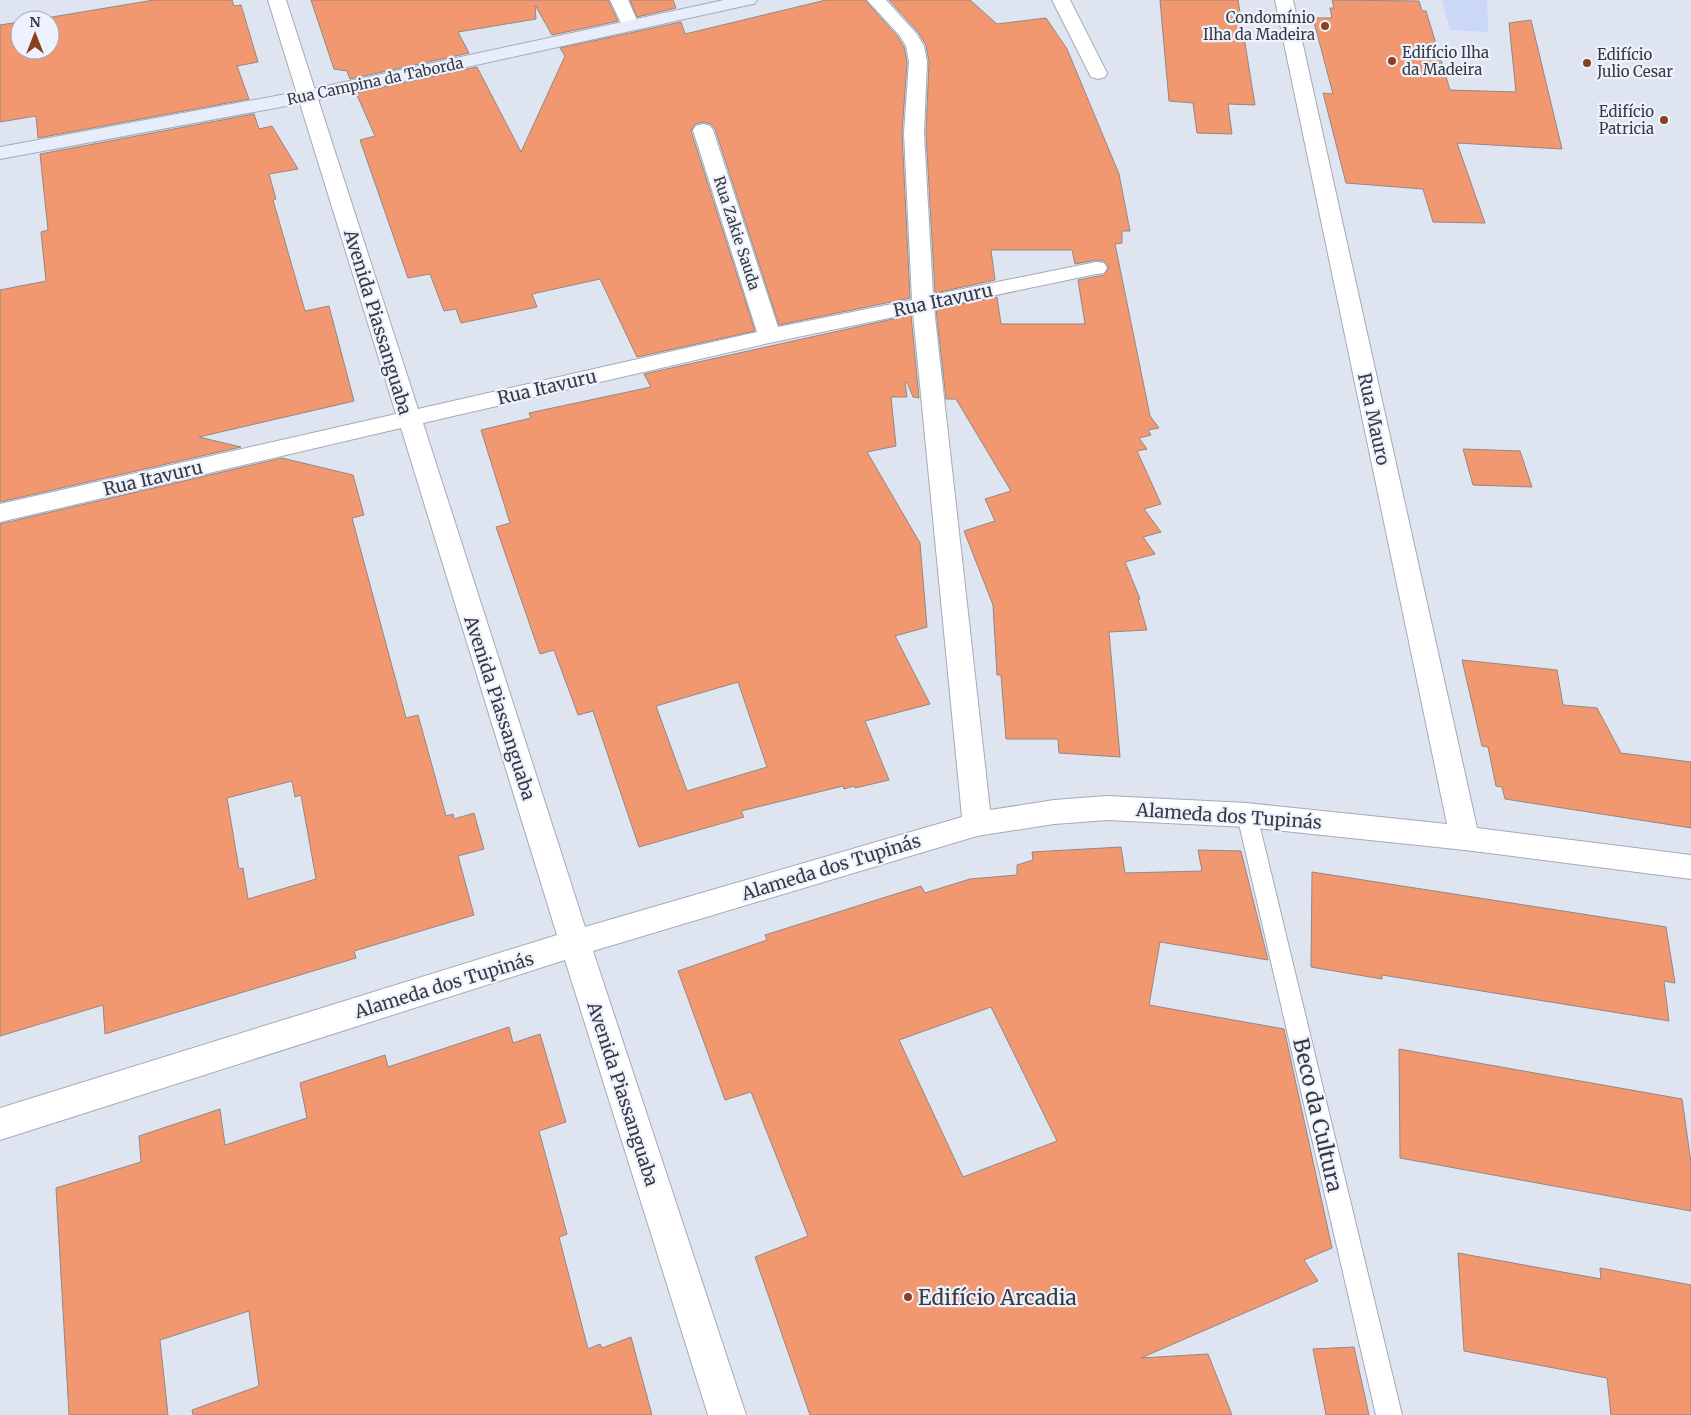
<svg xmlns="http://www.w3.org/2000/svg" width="1691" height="1415" font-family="Merriweather,serif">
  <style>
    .green { fill: #cad7f5 }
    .building { fill: #f19871; stroke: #948782; fill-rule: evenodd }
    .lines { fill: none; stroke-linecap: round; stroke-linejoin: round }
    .lane-casing { stroke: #a5aab6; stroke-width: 2 }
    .street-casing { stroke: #a5aab6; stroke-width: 2 }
    .secondary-casing { stroke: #a5aab6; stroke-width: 2 }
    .lane { fill: #fff; fill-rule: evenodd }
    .street { fill: #fff; fill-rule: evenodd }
    .secondary { fill: #e7edfb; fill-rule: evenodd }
    .poi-dot { fill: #88401f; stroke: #edf2fe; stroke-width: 2 }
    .labels { text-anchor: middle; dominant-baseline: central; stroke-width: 4.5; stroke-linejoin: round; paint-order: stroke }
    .far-poi-label { font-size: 15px; fill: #383a3f; stroke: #edf2fe; text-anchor: end }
    .far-street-label { font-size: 15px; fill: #383a3f; stroke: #edf2fe }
    .street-label { font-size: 18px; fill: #383a3f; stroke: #edf2fe }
    .near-street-label { font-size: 21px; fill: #383a3f; stroke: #edf2fe }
    .near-poi-label { font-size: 21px; fill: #383a3f; stroke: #edf2fe; text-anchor: start }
  </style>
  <rect width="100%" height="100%" fill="#dfe4f1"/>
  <!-- green -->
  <polygon class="green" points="1442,0 1487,0 1488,32 1450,30"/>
  <!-- building -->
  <g class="building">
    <polygon points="154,0 232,0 234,6 241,5 258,62 237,66 249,99 38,138 36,116 0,122 0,25 20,22 20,50 50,50 50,20 34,20"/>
    <polygon points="311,0 608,0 618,21 552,35 535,5 536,19 458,32 469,53 350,79 347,71 334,69"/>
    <polygon points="630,0 673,0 676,8 637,17"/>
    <polygon points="826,0 865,0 898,37 904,47 907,62 902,133 910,298 779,325 715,129 711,124 704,122 695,124 691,131 755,331 637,357 600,279 532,294 537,307 461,323 456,309 444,311 430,274 408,278 360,140 375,136 356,93 477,67 521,152 565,56 560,48 681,22 685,34"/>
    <polygon points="889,0 970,0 997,24 1046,18 1067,49 1119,174 1130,231 1122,231 1122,243 1115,244 1150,416 1159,428 1148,430 1151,435 1139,438 1147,449 1137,451 1161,504 1144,509 1161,532 1143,537 1155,554 1125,562 1140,599 1138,599 1147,630 1109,632 1120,757 1059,753 1058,739 1006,739 1001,675 997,675 993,605 964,531 995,521 985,499 1011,491 956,399 946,399 936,309 997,297 1001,324 1085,324 1078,280 1104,275 1109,267 1104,261 1096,260 1075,264 1072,250 991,250 995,280 935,293 926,133 929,62 926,45 918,32"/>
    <polygon points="1160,0 1238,0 1255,105 1228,104 1232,134 1197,133 1193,103 1169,101"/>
    <polygon points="1332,0 1419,1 1422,11 1426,11 1450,90 1516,92 1509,23 1531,20 1562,149 1457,143 1485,223 1433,222 1423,189 1346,183 1323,93 1333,94 1313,18 1332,18 1330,8 1334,8"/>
    <polygon points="254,114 259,129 272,126 298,169 269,174 276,199 273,200 305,311 329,306 354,401 199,437 241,447 0,502 0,290 46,281 41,232 48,230 40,154"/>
    <path d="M911,315l8,83 -6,-1 -6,-15h-2l2,15h-16l5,49 -29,6 53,91 7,84 -32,9 35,68 -65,17 24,59 -34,8 -1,-2 -10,3 -1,-3 -102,25 3,6 -105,30 -46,-136 -15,4 -24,-65 -14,4 -44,-127 14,-4 -29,-93 50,-12 -2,-5 122,-26 -7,-13zM738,682l29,85 -80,24 -31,-85z"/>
    <polygon points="1463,449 1520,451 1532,487 1473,485"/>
    <path d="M282,458l71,17 11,40 -12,3 54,200 12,-3 28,101 7,-2 1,5 20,-6 10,36 -26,7 16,59 -120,36 2,7 -251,76 -2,-29 -103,31v-512zM292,781l3,16 6,-2 15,84 -68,20 -5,-31 -4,1 -12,-71z"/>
    <polygon points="1462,660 1557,670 1563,705 1597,708 1621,753 1691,762 1691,828 1505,799 1502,787 1496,786 1488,747 1482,746"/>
    <path d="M1121,847l4,26 77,-2 -4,-21 43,1 27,109 -108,-18 -11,63 135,24 48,219 -28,12 14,21 -177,77 67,-4 24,61h-422l-55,-158 53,-21 -57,-144 -26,8 -47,-129 89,-31 -2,-5 156,-49 4,7 45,-14 47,-4v-10l16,-5 -1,-8zM991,1007l66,134 -94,36 -64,-137z"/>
    <polygon points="1312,872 1666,927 1675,983 1664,981 1669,1021 1382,975 1382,979 1311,967"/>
    <polygon points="509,1027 513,1043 540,1034 566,1122 539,1131 567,1234 559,1237 588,1349 600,1344 602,1348 631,1337 652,1415 193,1415 192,1410 259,1386 249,1311 160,1340 168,1415 69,1415 56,1188 141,1162 139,1136 220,1109 225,1145 307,1118 300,1083 385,1055 388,1067"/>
    <polygon points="1399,1049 1682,1099 1691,1163 1691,1211 1400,1158"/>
    <polygon points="1458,1253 1601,1279 1600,1268 1691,1285 1691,1415 1611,1415 1607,1378 1464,1351"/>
    <polygon points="1354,1347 1369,1415 1326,1415 1313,1349"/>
  </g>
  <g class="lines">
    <!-- lane casing -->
    <g class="lane-casing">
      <polygon id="lane" points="1247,807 1254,809 1257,815 1402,1415 1376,1415 1237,815 1240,809"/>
    </g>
    <!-- street casing -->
    <g class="street-casing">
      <g id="street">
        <path d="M268,0h18l132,409 339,-77 -64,-202 3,-4 7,-2 7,2 3,4 65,197 134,-27 -8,-167 5,-71 -3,-16 -6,-10 -33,-36h19l30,33 8,13 3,16 -3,71 9,162 163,-33 8,1 3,5 -3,5 -8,1 -162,34 56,502 64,-10 53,-4 140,7 200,21 -172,-824h18l184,828 214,27v24l-226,-29 -218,-23 -140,-7 -53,4 -77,12 -384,115 153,464h-38l-143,-455 -565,180v-32l557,-173 -156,-507 -401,94v-18l396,-90zM913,313l49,504 -377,110 -162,-504 346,-80z"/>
        <polygon points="610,0 628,0 639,25 636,29 630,30 624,29"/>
        <polygon points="1052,0 1070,0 1107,73 1105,77 1098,79 1091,77 1089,73"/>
      </g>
    </g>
    <!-- secondary casing -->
    <g class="secondary-casing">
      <polygon id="secondary" points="724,0 757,0 754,4 748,5 308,102 0,159 0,147 308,90"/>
    </g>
    <!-- lane -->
    <use href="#lane" class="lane"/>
    <!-- street -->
    <use href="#street" class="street"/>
    <!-- secondary -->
    <use href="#secondary" class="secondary"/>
  </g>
  <!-- markers -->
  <g class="poi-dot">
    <circle cx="1325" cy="26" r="5"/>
    <circle cx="1392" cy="61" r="5"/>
    <circle cx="1587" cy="63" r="5"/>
    <circle cx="1664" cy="120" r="5"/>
    <circle cx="908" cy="1297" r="5"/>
  </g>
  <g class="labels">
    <!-- far-poi labels -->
    <g class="far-poi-label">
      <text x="1315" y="17">Condomínio<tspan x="1315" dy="17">Ilha da Madeira</tspan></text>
      <text x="1402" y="52" text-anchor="start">Edifício Ilha<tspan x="1402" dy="17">da Madeira</tspan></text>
      <text x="1597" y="54" text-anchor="start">Edifício<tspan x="1597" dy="17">Julio Cesar</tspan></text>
      <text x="1654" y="111">Edifício<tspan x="1654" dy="17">Patricia</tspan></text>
    </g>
    <!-- far-street labels -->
    <g class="far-street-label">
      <text transform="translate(375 81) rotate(-12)">Rua Campina da Taborda</text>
      <text transform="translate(737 233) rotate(72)">Rua Zakie Sauda</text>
    </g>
    <!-- street labels -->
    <g class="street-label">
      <text transform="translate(943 300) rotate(-12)">Rua Itavuru</text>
      <text transform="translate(378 322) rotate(73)">Avenida Piassanguaba</text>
      <text transform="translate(547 387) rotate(-13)">Rua Itavuru</text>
      <text transform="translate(1374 419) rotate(78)">Rua Mauro</text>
      <text transform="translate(153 478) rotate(-13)">Rua Itavuru</text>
      <text transform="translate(500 708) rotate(72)">Avenida Piassanguaba</text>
      <text transform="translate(1229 816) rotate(4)">Alameda dos Tupinás</text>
      <text transform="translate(831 867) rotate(-17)">Alameda dos Tupinás</text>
      <text transform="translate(444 985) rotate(-17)">Alameda dos Tupinás</text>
      <text transform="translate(623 1094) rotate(72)">Avenida Piassanguaba</text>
    </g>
    <!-- near-street labels -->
    <g class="near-street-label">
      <text transform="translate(1318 1115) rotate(77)">Beco da Cultura</text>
    </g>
    <!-- near-poi labels -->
    <g class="near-poi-label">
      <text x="918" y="1297">Edifício Arcadia</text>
    </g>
  </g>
  <!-- north arrow -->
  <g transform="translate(35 35)"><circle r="24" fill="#edf2fe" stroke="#a5a8b2"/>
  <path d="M0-4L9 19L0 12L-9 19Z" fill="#88401f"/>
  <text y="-8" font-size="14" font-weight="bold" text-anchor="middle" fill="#383a3f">N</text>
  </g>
</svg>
